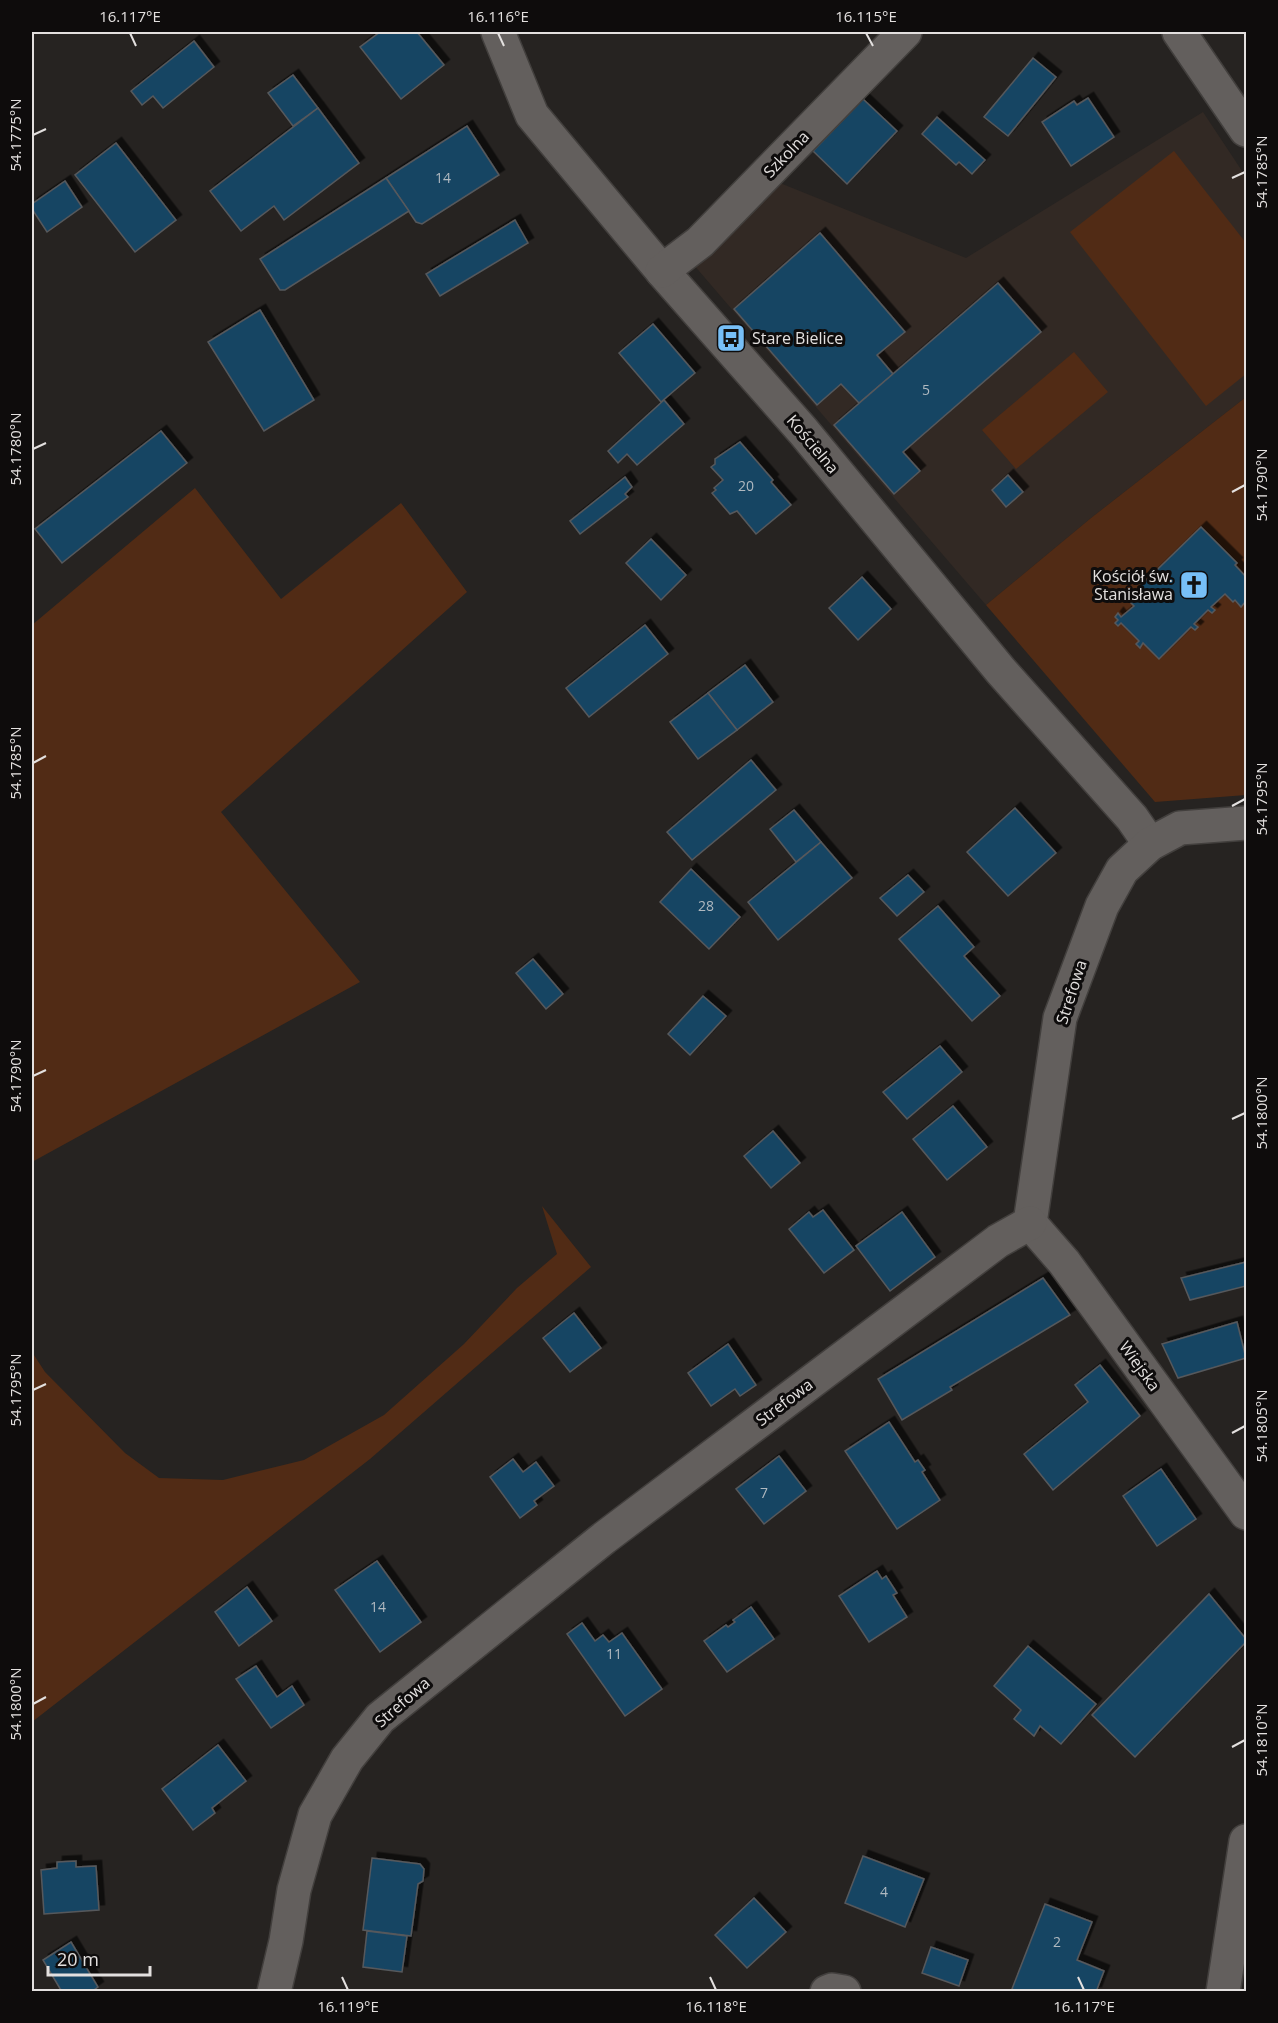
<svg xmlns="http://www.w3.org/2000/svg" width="1278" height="2023" font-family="'Open Sans',sans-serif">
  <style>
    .built { fill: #322924 }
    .green { fill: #512b15 }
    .building { fill: #194564; stroke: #56595c; stroke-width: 1.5; filter: url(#shadow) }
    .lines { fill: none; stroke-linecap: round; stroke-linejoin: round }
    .minor-casing { stroke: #423f3d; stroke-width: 36 }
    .minor { stroke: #635f5d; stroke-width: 33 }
    .ticks { fill: none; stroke: #e3e0df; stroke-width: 2 }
    .labels { text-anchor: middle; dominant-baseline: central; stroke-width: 6; stroke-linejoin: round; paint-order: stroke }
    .number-label { font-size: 14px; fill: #b0b9c0 }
    .street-label { font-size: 16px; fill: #e3e0df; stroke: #0e0c0c }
    .poi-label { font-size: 16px; fill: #e3e0df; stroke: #0e0c0c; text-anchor: start }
    .neatline { fill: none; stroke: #e3e0df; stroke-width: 2 }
    .ticks-label { font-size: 15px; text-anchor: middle; fill: #e3e0df }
  </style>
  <defs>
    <filter id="shadow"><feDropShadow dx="5.5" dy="-5.5" stdDeviation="0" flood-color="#0009"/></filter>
  </defs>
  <rect width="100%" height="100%" fill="#262321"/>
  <!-- built -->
  <polygon class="built" points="1203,112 1246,177 1246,397 1091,518 986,605 693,264 775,181 966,258"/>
  <!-- green -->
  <g class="green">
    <polygon points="1174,151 1246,243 1246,374 1206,406 1070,232"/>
    <polygon points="1074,352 1108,392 1016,469 982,430"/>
    <polygon points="1246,397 1246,795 1155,802 986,605 1091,518"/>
    <polygon points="195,488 281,599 401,503 467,592 221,812 360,982 32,1162 32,625"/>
    <polygon points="542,1206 591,1267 370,1459 32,1722 32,1352 45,1372 125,1453 159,1478 223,1480 304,1460 384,1415 464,1344 517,1288 557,1254"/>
  </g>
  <!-- building -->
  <g class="building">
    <polygon points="380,32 417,32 444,65 401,99 360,47"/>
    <polygon points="194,41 214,67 163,108 153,96 142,105 131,91"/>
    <polygon points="1033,58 1056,77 1008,136 984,117"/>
    <polygon points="293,75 318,108 293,126 268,93"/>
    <polygon points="1088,98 1114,137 1071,166 1042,122 1074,101 1077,105"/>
    <polygon points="863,99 897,131 847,184 813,151"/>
    <polygon points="318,108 359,163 284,220 274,206 241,231 210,191"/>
    <polygon points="937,117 985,160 972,174 959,162 956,165 922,134"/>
    <polygon points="467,126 499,175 422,224 416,222 386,178"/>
    <polygon points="116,143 176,220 135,252 75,175"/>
    <polygon points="386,178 409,211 285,290 280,290 260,259"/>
    <polygon points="65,181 82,207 47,232 32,209 32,204"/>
    <polygon points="515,220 528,243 440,296 426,274"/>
    <polygon points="820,233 905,332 877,355 893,374 859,403 841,384 817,405 734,309"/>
    <polygon points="998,283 1041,332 903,452 920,471 894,494 834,425"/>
    <polygon points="260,310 314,400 264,431 208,342"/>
    <polygon points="653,324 695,373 661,402 619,353"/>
    <polygon points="664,400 684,424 637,465 627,454 618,463 608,451"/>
    <polygon points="161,431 187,463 62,563 35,529"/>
    <polygon points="740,442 773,480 771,482 791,505 756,534 737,511 730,514 712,493 716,490 714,488 723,480 711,467 715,464 715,459"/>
    <polygon points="1008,475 1023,492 1006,507 992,490"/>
    <polygon points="625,477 632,487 625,494 628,497 580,534 570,521"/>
    <polygon points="1201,527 1237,563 1235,565 1246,577 1246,601 1241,607 1235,600 1233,602 1225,594 1211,607 1215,610 1212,613 1208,610 1194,624 1198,627 1195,630 1191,627 1159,659 1143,643 1140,648 1136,644 1139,641 1121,623 1118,626 1115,623 1118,620 1115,617 1118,613 1121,617 1134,606 1127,599"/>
    <polygon points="651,539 686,575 661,600 626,563"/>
    <polygon points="862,577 891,609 858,640 829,608"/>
    <polygon points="645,625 668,654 589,717 566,688"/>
    <polygon points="745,665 773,702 737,730 708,693"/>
    <polygon points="708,693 737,730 698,759 670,722"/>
    <polygon points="751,760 776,790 692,860 667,832"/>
    <polygon points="1015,808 1056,853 1008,896 967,852"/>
    <polygon points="794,810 821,842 796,862 770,829"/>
    <polygon points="821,842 852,878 778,940 748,902"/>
    <polygon points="691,869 740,917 709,949 660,902"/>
    <polygon points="908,875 924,892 897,916 880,898"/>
    <polygon points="938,906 974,947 964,956 1000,996 972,1021 899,939"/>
    <polygon points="533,959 563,994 546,1009 516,973"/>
    <polygon points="703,996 726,1016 690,1055 668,1034"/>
    <polygon points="940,1046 962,1072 907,1119 883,1092"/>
    <polygon points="953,1106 987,1147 947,1180 913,1139"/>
    <polygon points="773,1131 800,1163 771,1188 744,1156"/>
    <polygon points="823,1210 854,1250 824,1273 789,1229 809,1212 813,1217"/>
    <polygon points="902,1212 935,1257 890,1291 856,1246"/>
    <polygon points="1246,1262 1246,1286 1190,1300 1181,1278"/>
    <polygon points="1043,1278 1070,1315 950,1387 952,1390 902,1420 878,1379"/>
    <polygon points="574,1313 601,1348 570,1372 543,1338"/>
    <polygon points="1237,1322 1246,1358 1178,1378 1162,1344"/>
    <polygon points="728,1344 756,1385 740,1396 735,1389 711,1406 688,1373"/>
    <polygon points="1100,1365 1140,1416 1053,1490 1024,1454 1088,1402 1075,1385"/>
    <polygon points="889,1422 915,1462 918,1460 925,1470 922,1472 940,1500 897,1529 845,1451"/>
    <polygon points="779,1456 806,1491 764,1524 736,1489"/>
    <polygon points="513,1459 523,1472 536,1462 554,1486 534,1501 537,1505 520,1518 490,1477"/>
    <polygon points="1161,1469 1196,1519 1157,1546 1123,1496"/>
    <polygon points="377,1561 421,1622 380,1652 335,1590"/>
    <polygon points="877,1571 882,1579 886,1576 897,1593 893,1595 907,1617 869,1642 839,1596"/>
    <polygon points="247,1587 272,1621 239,1646 215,1612"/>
    <polygon points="1209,1594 1246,1639 1246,1642 1135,1757 1092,1715"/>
    <polygon points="751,1607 774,1639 727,1672 704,1641 726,1625 728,1627 735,1622 733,1620"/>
    <polygon points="582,1623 595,1641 603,1635 609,1642 622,1633 662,1689 625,1716 567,1634"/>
    <polygon points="1028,1646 1096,1704 1061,1744 1040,1726 1034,1736 1014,1719 1021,1710 994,1686"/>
    <polygon points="256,1666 277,1697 292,1686 304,1705 271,1728 236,1679"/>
    <polygon points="218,1745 246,1781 212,1808 215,1813 193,1830 162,1789"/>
    <polygon points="863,1856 924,1879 905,1927 845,1903"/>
    <polygon points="372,1858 420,1864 424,1869 423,1881 418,1884 411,1936 363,1930"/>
    <polygon points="76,1861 76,1867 96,1866 99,1910 44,1914 41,1870 57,1868 57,1862"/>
    <polygon points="754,1898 786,1932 747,1968 715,1935"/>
    <polygon points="1045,1904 1092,1922 1077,1960 1104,1971 1096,1992 1018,1992 1012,1989"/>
    <polygon points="367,1931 407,1936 402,1972 363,1967"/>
    <polygon points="71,1942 98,1987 91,1992 62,1992 43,1960"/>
    <polygon points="931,1947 968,1960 959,1986 922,1973"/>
  </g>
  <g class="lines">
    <!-- minor casing -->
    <g class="minor-casing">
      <g id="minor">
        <polyline points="498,32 532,115 662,271 803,431 1001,671 1132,818 1150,844"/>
        <polyline points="1179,32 1246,130"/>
        <polyline points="662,271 700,242 905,32"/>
        <polyline points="1030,1223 1060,1018 1102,906 1122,870 1150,844 1180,828 1246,823"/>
        <polyline points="1030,1223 1064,1262 1246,1513"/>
        <polyline points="274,1992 286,1941 294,1890 315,1815 347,1759 380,1718 604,1538 998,1241 1030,1223"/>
        <polyline points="827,1992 832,1990 844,1992"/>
        <polyline points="1223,1992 1246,1841"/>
      </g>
    </g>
    <!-- minor -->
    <use href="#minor" class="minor"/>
  </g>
  <!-- ticks -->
  <path class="ticks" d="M130,33l6,13M498,33l6,13M866,33l7,13M33,135l13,-6M1232,178l13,-6M33,449l13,-6M1232,492l13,-7M33,763l13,-7M1232,806l13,-7M33,1076l13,-6M1232,1119l13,-6M33,1390l13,-6M1232,1433l13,-7M33,1704l13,-7M1232,1747l13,-7M342,1977l6,13M710,1977l6,13M1078,1977l6,13"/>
  <!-- icons -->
  <defs>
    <g id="bus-square" transform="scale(1.5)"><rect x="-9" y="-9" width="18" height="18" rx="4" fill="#77bff7" stroke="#0e0c0c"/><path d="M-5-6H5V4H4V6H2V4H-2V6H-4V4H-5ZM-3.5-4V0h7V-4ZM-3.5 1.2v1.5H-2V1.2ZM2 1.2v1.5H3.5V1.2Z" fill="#111"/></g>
    <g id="church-square" transform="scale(1.5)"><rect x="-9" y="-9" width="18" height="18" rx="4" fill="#77bff7" stroke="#0e0c0c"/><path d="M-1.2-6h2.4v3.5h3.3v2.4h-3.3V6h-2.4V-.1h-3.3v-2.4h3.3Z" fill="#111"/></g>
  </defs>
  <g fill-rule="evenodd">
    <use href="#bus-square" x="731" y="338"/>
    <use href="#church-square" x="1194" y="585"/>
  </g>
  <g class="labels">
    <!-- number labels -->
    <g class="number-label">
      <text x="443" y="177">14</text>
      <text x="926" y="389">5</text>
      <text x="746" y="485">20</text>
      <text x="706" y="905">28</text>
      <text x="764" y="1492">7</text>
      <text x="378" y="1606">14</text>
      <text x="614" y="1653">11</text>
      <text x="884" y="1891">4</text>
      <text x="1057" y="1941">2</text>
    </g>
    <!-- street labels -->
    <g class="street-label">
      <text transform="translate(786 154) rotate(-46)">Szkolna</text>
      <text transform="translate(813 444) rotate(50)">Kościelna</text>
      <text transform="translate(1071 992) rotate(-72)">Strefowa</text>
      <text transform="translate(1140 1366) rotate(54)">Wiejska</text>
      <text transform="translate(784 1402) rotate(-37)">Strefowa</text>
      <text transform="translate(402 1702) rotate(-41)">Strefowa</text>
    </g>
    <!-- poi labels -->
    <g class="poi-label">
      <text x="752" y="338">Stare Bielice</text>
      <text x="1173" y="576" text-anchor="end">Kościół św.<tspan x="1173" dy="18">Stanisława</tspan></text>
    </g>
  </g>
  <!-- border -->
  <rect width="1278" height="2023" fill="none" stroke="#0e0c0c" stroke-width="66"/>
  <!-- scale -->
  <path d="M48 1966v9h102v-9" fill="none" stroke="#e3e0df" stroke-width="3"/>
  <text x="57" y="1966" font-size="18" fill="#e3e0df" stroke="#0e0c0c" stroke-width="4.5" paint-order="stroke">20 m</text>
  <rect x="33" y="33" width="1212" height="1957" class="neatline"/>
  <g class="ticks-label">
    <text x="130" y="22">16.117°E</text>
    <text x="498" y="22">16.116°E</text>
    <text x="866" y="22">16.115°E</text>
    <text transform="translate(16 135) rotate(-90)" y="5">54.1775°N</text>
    <text transform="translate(1262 172) rotate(-90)" y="5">54.1785°N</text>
    <text transform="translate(16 449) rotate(-90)" y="5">54.1780°N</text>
    <text transform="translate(1262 485) rotate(-90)" y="5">54.1790°N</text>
    <text transform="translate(16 763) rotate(-90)" y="5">54.1785°N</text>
    <text transform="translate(1262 799) rotate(-90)" y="5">54.1795°N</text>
    <text transform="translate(16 1076) rotate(-90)" y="5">54.1790°N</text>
    <text transform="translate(1262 1113) rotate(-90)" y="5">54.1800°N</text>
    <text transform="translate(16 1390) rotate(-90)" y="5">54.1795°N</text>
    <text transform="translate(1262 1426) rotate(-90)" y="5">54.1805°N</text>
    <text transform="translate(16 1704) rotate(-90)" y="5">54.1800°N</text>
    <text transform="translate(1262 1740) rotate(-90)" y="5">54.1810°N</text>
    <text x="348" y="2012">16.119°E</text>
    <text x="716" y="2012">16.118°E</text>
    <text x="1084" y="2012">16.117°E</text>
  </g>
</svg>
